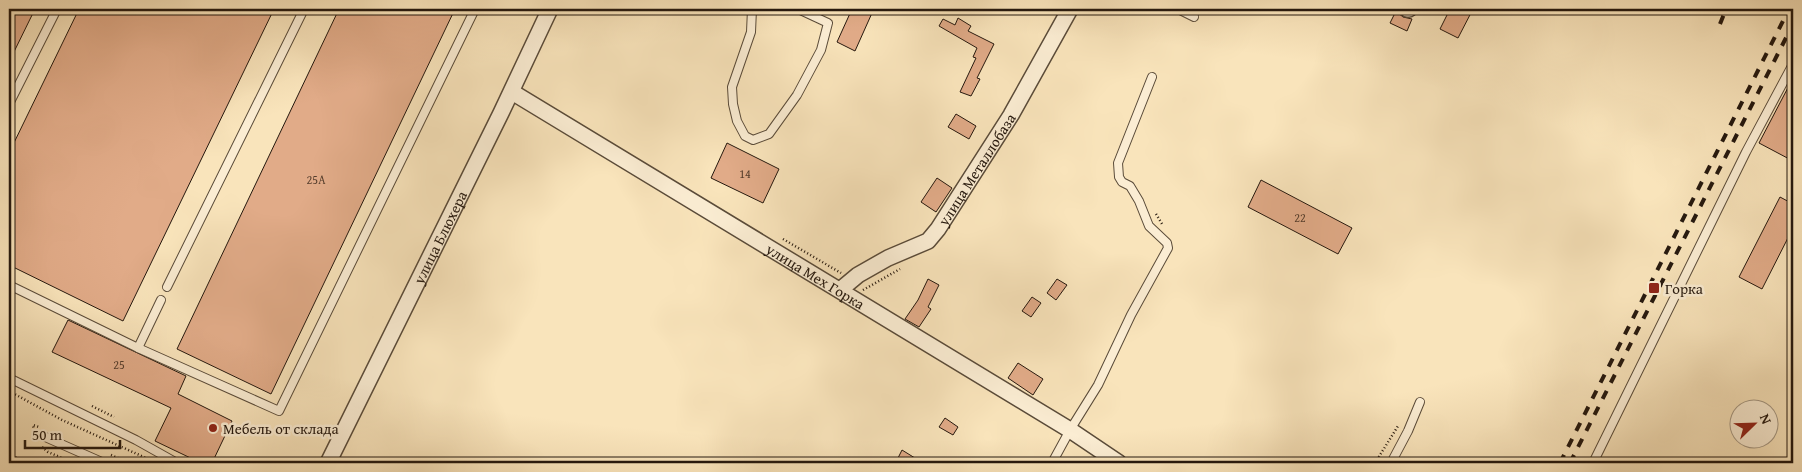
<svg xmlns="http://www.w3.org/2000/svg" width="1802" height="472" font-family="'Gentium Book Plus',serif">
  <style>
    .building { fill: #e1ab88; stroke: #25180e }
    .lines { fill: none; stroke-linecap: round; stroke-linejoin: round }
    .service-casing { stroke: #5a4b39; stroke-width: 10 }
    .minor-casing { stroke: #5a4b39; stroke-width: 18 }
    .path { stroke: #25180e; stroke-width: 2.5; stroke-dasharray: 1 2.5; stroke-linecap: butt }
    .service { stroke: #fbedd3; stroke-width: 8 }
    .minor { stroke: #fbedd3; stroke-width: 15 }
    .rail { stroke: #25180e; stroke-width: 4; stroke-dasharray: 9 9; stroke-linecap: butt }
    .poi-dot { fill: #8f2418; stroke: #fbedd3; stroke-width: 2 }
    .labels { text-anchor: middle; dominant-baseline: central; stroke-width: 5; stroke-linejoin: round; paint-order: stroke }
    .number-label { font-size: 12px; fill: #543d2c }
    .street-label { font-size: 15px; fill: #25180e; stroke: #fbedd3 }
    .poi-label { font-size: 15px; fill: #25180e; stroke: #fbedd3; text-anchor: start }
  </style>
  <rect width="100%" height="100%" fill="#f9e4bb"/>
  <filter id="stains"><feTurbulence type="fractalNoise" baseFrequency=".004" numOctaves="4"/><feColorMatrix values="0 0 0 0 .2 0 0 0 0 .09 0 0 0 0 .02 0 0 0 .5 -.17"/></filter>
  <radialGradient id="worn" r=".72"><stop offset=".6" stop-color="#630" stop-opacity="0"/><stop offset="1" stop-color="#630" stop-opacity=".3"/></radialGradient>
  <!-- building -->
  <g class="building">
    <polygon points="9,9 35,9 9,62"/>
    <polygon points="79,9 274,9 123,321 9,265 9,153"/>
    <polygon points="339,9 455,9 271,394 177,349"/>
    <polygon points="852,9 863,9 872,13 855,51 837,42"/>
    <polygon points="1450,9 1473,9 1458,38 1440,29"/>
    <polygon points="1396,11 1403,17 1412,19 1407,31 1390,23"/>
    <polygon points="958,18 971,26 968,31 994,44 977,78 980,79 971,96 960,92 976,58 973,57 977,48 939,26 943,19 955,25"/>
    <polygon points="1793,78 1793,161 1759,143"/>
    <polygon points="956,114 976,126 969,139 948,127"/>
    <polygon points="727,143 779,169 763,203 711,178"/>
    <polygon points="937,178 952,188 936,212 921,202"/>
    <polygon points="1261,180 1352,228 1338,254 1248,207"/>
    <polygon points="1780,197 1793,204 1793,228 1762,289 1739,277"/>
    <polygon points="928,279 939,285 928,307 931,309 919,327 905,319 918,300"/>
    <polygon points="1057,279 1067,285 1056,300 1047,293"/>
    <polygon points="1032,297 1041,303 1031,317 1022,311"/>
    <polygon points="68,320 186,376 178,394 232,421 212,463 201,463 155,441 171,408 52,352"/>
    <polygon points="1018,363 1043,379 1033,395 1008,378"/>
    <polygon points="945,418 958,427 953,435 939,427"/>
    <polygon points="902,450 923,463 902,463 897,460"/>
  </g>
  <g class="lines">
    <!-- service casing -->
    <g class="service-casing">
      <g id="service">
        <polyline points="752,9 751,32 732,87 733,104 737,121 745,136 753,140 769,134 797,95 821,50 828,23 798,9"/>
        <polyline points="1178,9 1194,17"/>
        <polyline points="9,104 57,9"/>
        <polyline points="9,285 138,348 279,411 475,9"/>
        <polyline points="167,287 304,9"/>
        <polyline points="138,348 161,300"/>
        <polyline points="9,378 136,440 177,463"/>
        <polyline points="43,436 104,463"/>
        <polyline points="1052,463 1070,430 1098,385 1131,315 1168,248 1167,243 1149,226 1139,201 1130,186 1122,182 1119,177 1118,163 1152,77"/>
        <polyline points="1391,463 1408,431 1420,402"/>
        <polyline points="1593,463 1746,152 1793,64"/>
      </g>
    </g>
    <!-- minor casing -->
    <g class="minor-casing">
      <g id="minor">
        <polyline points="1407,9 1409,9"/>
        <path id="s1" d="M512,92l558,338 49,33"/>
        <path id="s2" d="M840,290l18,-15 30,-17 40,-17 10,-12 73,-114 59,-106"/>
        <path id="s3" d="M328,463l173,-350 49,-104"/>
      </g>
    </g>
    <!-- path -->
    <g class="path">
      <polyline points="1156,214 1162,224"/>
      <polyline points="783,239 841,273"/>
      <polyline points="863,290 900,269"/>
      <polyline points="9,391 62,420 146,458"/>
      <polyline points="92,406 114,417"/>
      <polyline points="34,431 33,425 39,427"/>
      <polyline points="42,447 48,452 74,463"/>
      <polyline points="9,454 27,463"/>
      <polyline points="111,455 129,463"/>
      <polyline points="1133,459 1138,463"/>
      <polyline points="1375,463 1398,426"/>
    </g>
    <!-- service -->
    <use href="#service" class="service"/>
    <!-- minor -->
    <use href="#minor" class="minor"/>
    <!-- rail -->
    <g class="rail">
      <polyline points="1720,24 1726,9"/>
      <polyline points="1560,463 1789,9"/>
      <polyline points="1570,463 1793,24"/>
    </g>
  </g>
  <!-- markers -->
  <g class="poi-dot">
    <rect x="1648" y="282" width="12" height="12" rx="2.5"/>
    <circle cx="213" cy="428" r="5"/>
  </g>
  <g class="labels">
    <!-- number labels -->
    <g class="number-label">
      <text x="745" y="173">14</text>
      <text x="316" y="179">25А</text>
      <text x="1300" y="217">22</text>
      <text x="119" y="364">25</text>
    </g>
    <!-- street labels -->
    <g class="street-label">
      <text stroke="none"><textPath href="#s2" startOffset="188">улица Металлобаза</textPath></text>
      <text stroke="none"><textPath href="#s3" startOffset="252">улица Блюхера</textPath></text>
      <text stroke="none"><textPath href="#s1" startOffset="355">улица Мех Горка</textPath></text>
    </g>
    <!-- poi labels -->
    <g class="poi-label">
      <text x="1665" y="288">Горка</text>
      <text x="223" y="428">Мебель от склада</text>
    </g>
  </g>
  <!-- margin -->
  <rect width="1802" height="472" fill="none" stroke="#f9e4bb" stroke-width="30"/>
  <rect x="10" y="10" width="1782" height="452" fill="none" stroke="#25180e" stroke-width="2.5"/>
  <rect x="15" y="15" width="1772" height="442" fill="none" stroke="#25180e"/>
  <!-- north arrow -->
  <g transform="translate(1754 424) rotate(67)"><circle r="24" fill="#fbedd3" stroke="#a59884"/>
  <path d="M0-4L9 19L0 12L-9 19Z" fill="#8f2418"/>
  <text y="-8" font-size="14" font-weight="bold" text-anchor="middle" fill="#25180e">N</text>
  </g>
  <!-- scale -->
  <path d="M25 440v8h95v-8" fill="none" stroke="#25180e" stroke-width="2.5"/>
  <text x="32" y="440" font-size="15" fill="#25180e" stroke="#fbedd3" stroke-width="4" paint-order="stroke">50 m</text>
  <rect width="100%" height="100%" filter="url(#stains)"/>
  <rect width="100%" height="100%" fill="url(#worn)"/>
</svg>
